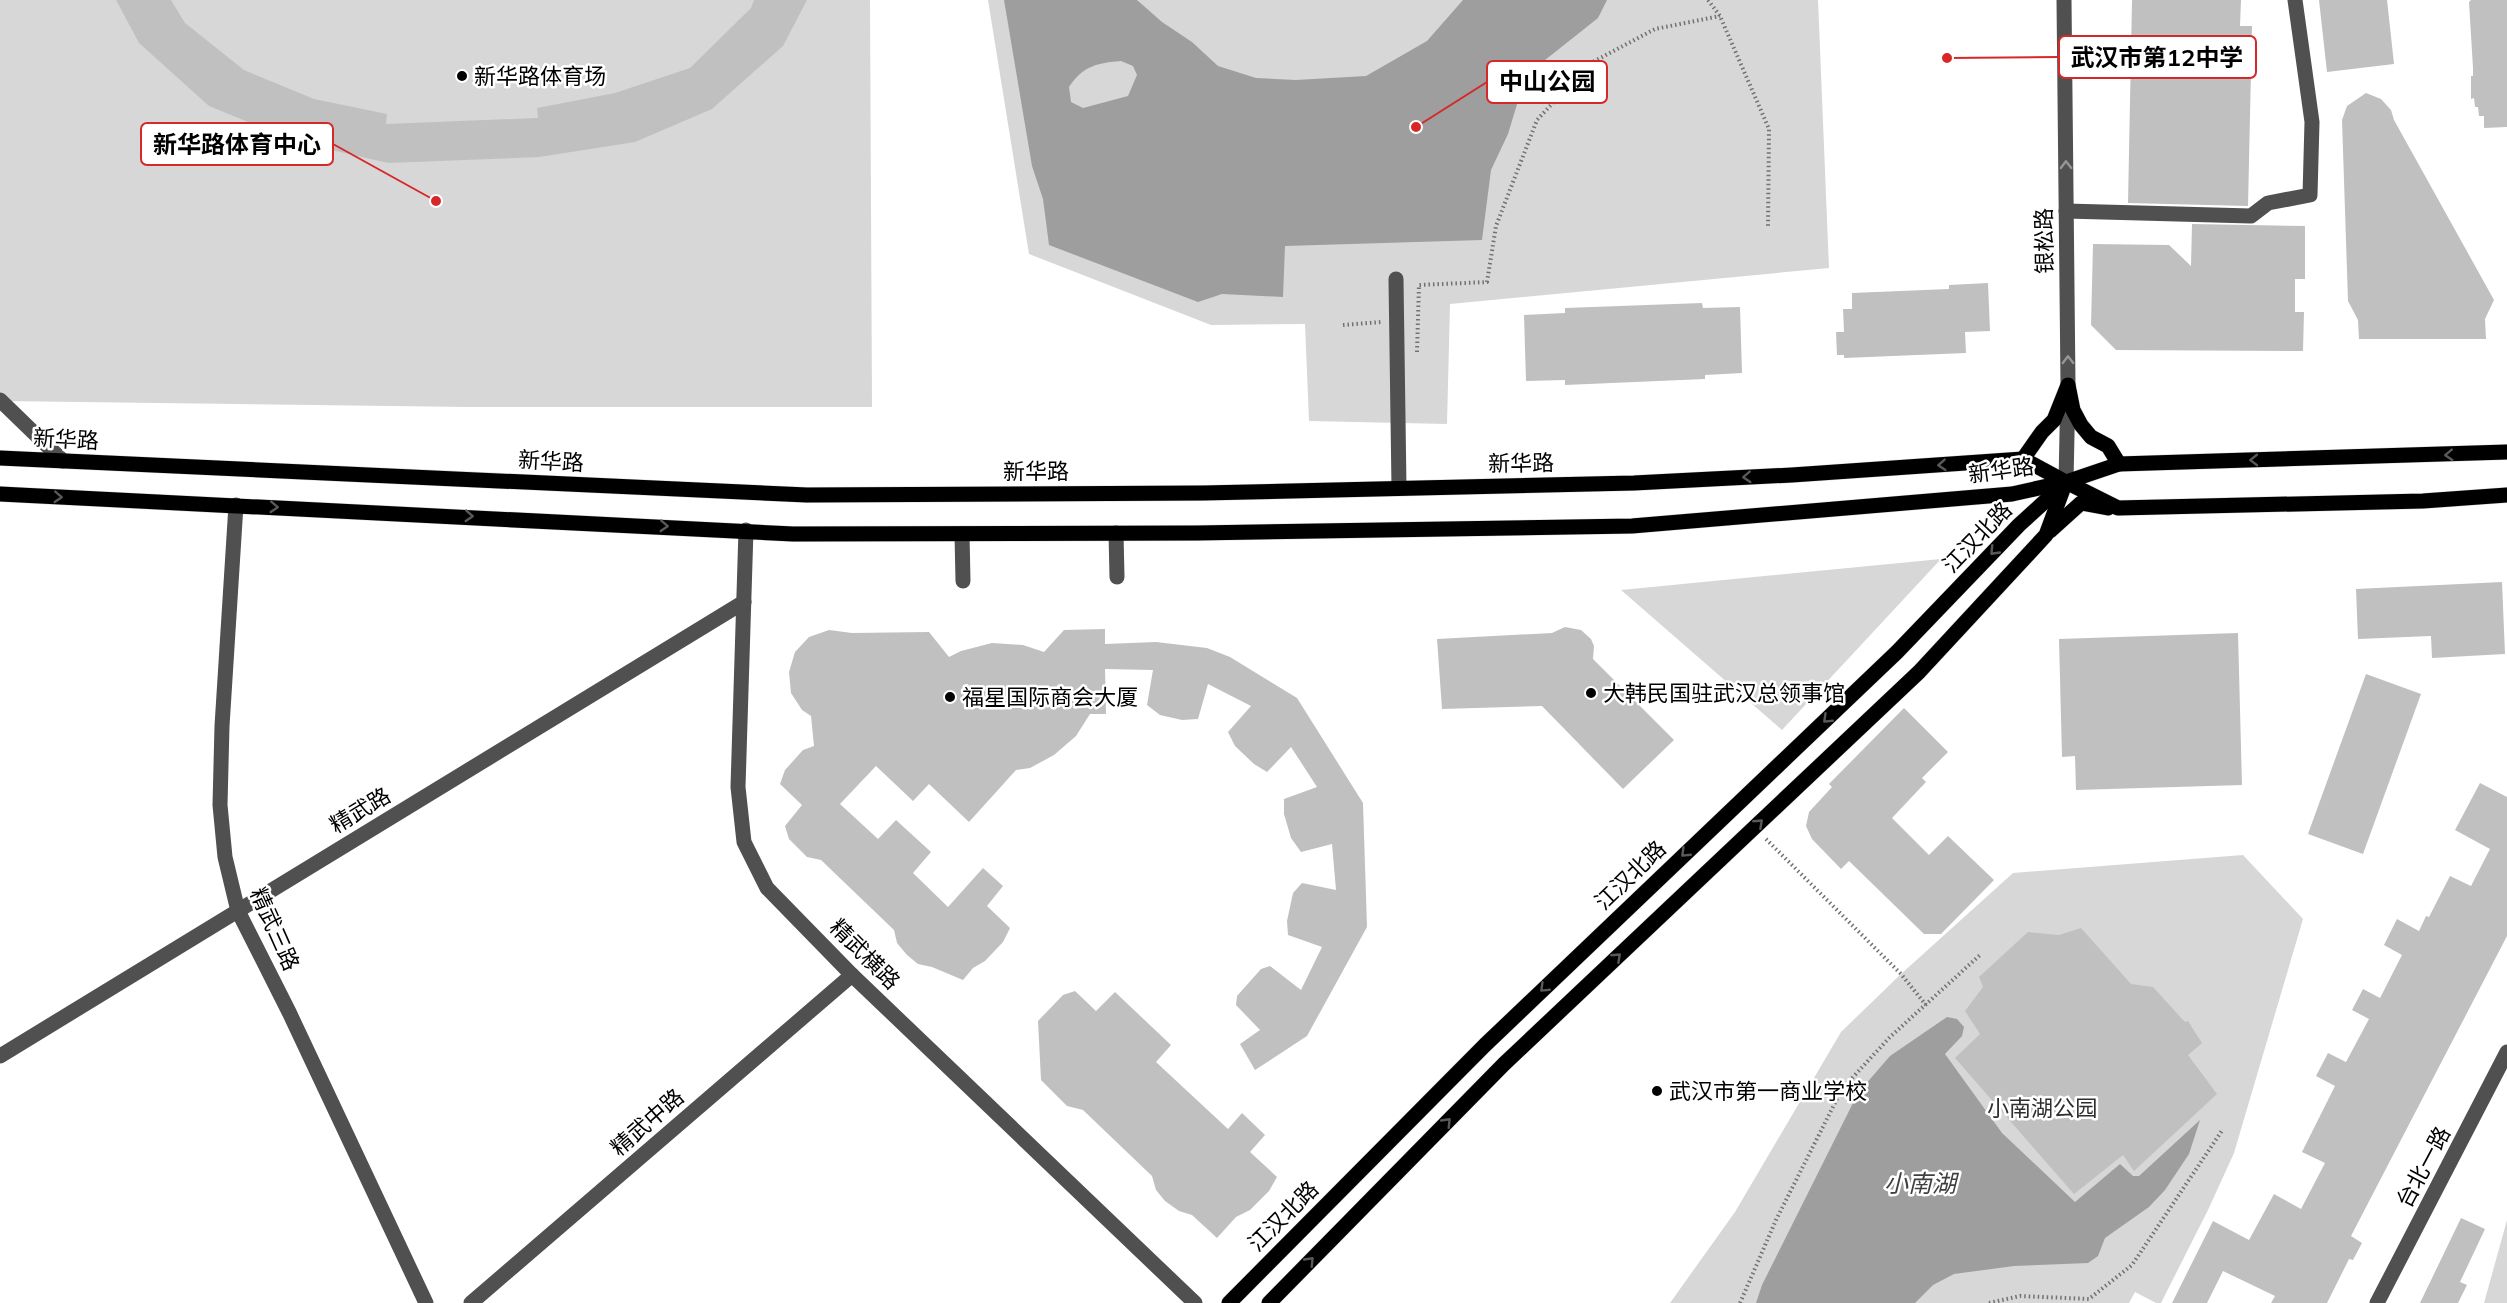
<svg xmlns="http://www.w3.org/2000/svg" width="2507" height="1303" font-family="Mulish,'Noto Sans SC',sans-serif">
  <style>
    .green { fill: #d7d7d7 }
    .water { fill: #9e9e9e; fill-rule: evenodd }
    .building { fill: #c0c0c0 }
    .lines { fill: none; stroke-linecap: round; stroke-linejoin: round }
    .major-casing { stroke: #dbdbdb; stroke-width: 16 }
    .path { stroke: #727272; stroke-width: 4; stroke-dasharray: 1.5 3; stroke-linecap: butt }
    .minor { stroke: #505050; stroke-width: 15 }
    .major { stroke: #000; stroke-width: 15 }
    .oneway { stroke: #969696 }
    .oneway2 { stroke: #595959 }
    .poi-dot { fill: #000; stroke: #fff; stroke-width: 2 }
    .labels { text-anchor: middle; dominant-baseline: central; stroke-width: 5; stroke-linejoin: round; paint-order: stroke }
    .poi-label { font-size: 22px; fill: #000; stroke: #fff; text-anchor: start }
    .street-label { font-size: 22px; fill: #000; stroke: #fff }
    .park-label { font-size: 22px; fill: #2e2e2e; stroke: #fff }
    .water-label { font-size: 24px; font-style: italic; fill: #3f3f3f; stroke: #fff }
    .leader { fill: none; stroke: #d62828; stroke-width: 2 }
    .callout-dot { fill: #d62828; stroke: #fff; stroke-width: 2 }
    .callout { fill: #fff; stroke: #d62828; stroke-width: 2 }
    .callout-label { font-size: 24px; text-anchor: middle; font-weight: bold; fill: #000 }
  </style>
  <rect width="100%" height="100%" fill="#fff"/>
  <!-- green -->
  <g class="green">
    <polygon points="0,0 870,0 872,407 469,407 0,401"/>
    <polygon points="988,0 1818,0 1829,268 1450,304 1447,424 1309,421 1305,324 1211,325 1029,254"/>
    <polygon points="1941,559 1782,730 1621,590"/>
    <polygon points="2243,855 2303,919 2234,1153 2208,1210 2161,1303 2156,1303 2135,1292 2129,1303 1670,1303 1735,1212 1841,1032 1901,974 2013,873"/>
    <polygon points="2507,1220 2507,1303 2484,1303"/>
  </g>
  <!-- water -->
  <g class="water">
    <path d="M1004,0h133l25,22 30,20 26,24 38,12 40,2 70,-4 61,-35 36,-41h144l-9,18 -63,50 -14,23 -13,43 -17,36 -9,70 -197,6 -2,51 -61,-3 -24,8 -149,-57 -6,-46 -11,-33zM1121,61l12,5 4,9 -9,21 -45,12 -12,-6 -2,-15c14,-21 28,-24 52,-26z"/>
    <polygon points="1947,1017 1957,1019 1964,1027 1962,1036 1945,1054 2002,1133 2075,1202 2120,1164 2133,1176 2139,1176 2200,1120 2189,1154 2165,1190 2149,1207 2105,1238 2098,1256 2088,1263 2014,1266 1954,1274 1933,1285 1915,1303 1756,1303 1762,1285 1858,1093 1890,1056"/>
  </g>
  <!-- building -->
  <g class="building">
    <polygon points="116,0 171,0 185,23 244,70 314,99 387,114 386,124 538,118 537,108 615,93 690,68 751,8 754,0 807,0 783,46 712,109 635,142 539,157 388,163 297,142 209,106 139,43"/>
    <polygon points="2132,0 2241,0 2240,26 2252,26 2248,206 2128,203"/>
    <polygon points="2319,0 2387,0 2394,64 2327,72"/>
    <polygon points="2471,0 2507,0 2507,127 2484,128 2484,116 2479,116 2478,107 2475,107 2474,98 2471,99 2471,76 2473,76 2473,68 2469,2"/>
    <polygon points="2366,93 2381,99 2391,110 2394,120 2494,300 2485,319 2486,339 2359,339 2358,320 2348,301 2342,120 2347,106"/>
    <polygon points="2192,224 2305,226 2305,279 2295,279 2295,312 2304,312 2303,351 2116,350 2091,325 2093,244 2169,245 2191,266"/>
    <polygon points="1988,283 1990,331 1965,332 1966,353 1844,358 1844,355 1837,355 1836,332 1844,332 1843,309 1852,309 1852,293 1949,289 1949,285"/>
    <polygon points="1702,303 1703,308 1740,307 1742,373 1705,375 1705,379 1565,385 1565,380 1526,381 1524,315 1565,313 1565,308"/>
    <polygon points="2502,582 2505,654 2432,658 2431,636 2358,639 2356,589"/>
    <polygon points="1565,627 1581,630 1591,639 1594,646 1593,659 1674,740 1623,789 1542,706 1442,709 1437,639 1552,633"/>
    <polygon points="1105,629 1105,644 1156,642 1207,648 1230,657 1297,698 1363,803 1367,927 1307,1036 1255,1070 1240,1044 1260,1030 1236,1005 1237,996 1261,969 1270,966 1301,990 1322,947 1288,935 1287,921 1293,893 1302,883 1336,890 1332,844 1301,852 1291,838 1284,814 1284,799 1317,787 1291,747 1267,772 1254,764 1235,746 1228,732 1251,706 1208,684 1198,719 1182,720 1160,715 1147,705 1153,670 1105,669 1106,714 1090,714 1076,736 1054,755 1030,768 1016,770 969,822 929,784 913,801 876,766 840,804 878,839 896,820 931,852 913,873 948,907 983,868 1003,886 987,906 1010,928 1003,942 985,961 973,968 963,980 932,967 918,964 907,955 897,943 894,930 821,860 807,857 789,839 785,826 802,805 780,784 785,770 803,750 814,746 811,716 802,710 791,693 789,672 795,652 809,637 829,630 852,633 929,632 949,657 961,651 992,643 1023,645 1044,652 1064,630"/>
    <polygon points="2238,633 2242,785 2076,790 2075,756 2062,757 2059,639"/>
    <polygon points="2366,674 2421,694 2363,854 2308,834"/>
    <polygon points="1904,708 1948,752 1922,778 1926,782 1892,818 1929,855 1948,836 1994,880 1941,934 1924,934 1849,861 1841,869 1812,839 1806,826 1809,812 1832,787 1829,784"/>
    <polygon points="2480,783 2507,797 2507,936 2351,1236 2362,1243 2353,1260 2349,1259 2327,1303 2271,1303 2275,1296 2223,1271 2207,1303 2172,1303 2213,1221 2249,1240 2274,1194 2301,1209 2325,1163 2302,1152 2335,1086 2316,1076 2328,1053 2346,1062 2369,1019 2352,1010 2363,989 2380,998 2402,955 2384,945 2397,919 2419,931 2426,916 2429,917 2450,876 2471,886 2490,849 2455,830"/>
    <polygon points="2081,928 2131,984 2153,987 2185,1022 2188,1021 2202,1043 2188,1055 2217,1094 2134,1171 2123,1155 2074,1194 1955,1058 1980,1034 1965,1011 1983,987 1979,977 2028,932 2059,935"/>
    <polygon points="1075,991 1096,1011 1115,992 1171,1045 1156,1062 1228,1129 1242,1113 1265,1135 1250,1152 1277,1177 1269,1191 1250,1210 1236,1217 1217,1238 1192,1215 1179,1211 1165,1201 1156,1190 1152,1176 1083,1110 1067,1106 1041,1080 1038,1021 1063,995"/>
    <polygon points="2461,1218 2485,1229 2460,1282 2467,1285 2458,1303 2420,1303"/>
  </g>
  <g class="lines">
    <!-- major casing -->
    <g class="major-casing">
      <g id="major">
        <polyline points="0,458 807,495 1203,493 1634,483 1792,475 2023,459 2066,482 2119,464 2507,452"/>
        <polyline points="2023,459 2042,432 2054,420 2068,385 2073,410 2081,425 2091,437 2108,446 2119,464"/>
        <polyline points="0,494 793,534 1197,533 1632,526 2012,494 2066,482 2118,508 2423,501 2507,495"/>
        <polyline points="2050,531 2081,503 2108,508"/>
        <polyline points="1229,1303 1485,1045 1897,652 2019,525 2064,484"/>
        <polyline points="1269,1303 1504,1064 1919,672 2046,535 2065,484"/>
      </g>
    </g>
    <!-- path -->
    <g class="path">
      <polyline points="1708,0 1720,16 1769,129 1768,226"/>
      <polyline points="1343,325 1381,322"/>
      <polyline points="1417,352 1419,285 1487,282 1496,226 1537,120 1589,64 1655,29 1720,16"/>
      <polyline points="1766,839 1901,974 1926,1005"/>
      <polyline points="1740,1303 1776,1220 1842,1089 1890,1037 1980,955"/>
      <polyline points="1989,1303 2020,1296 2089,1299 2132,1265 2223,1129"/>
    </g>
    <!-- minor -->
    <g class="minor">
      <polyline points="2064,0 2068,385 2066,482"/>
      <polyline points="2066,211 2251,216 2268,203 2310,195 2312,122 2295,0"/>
      <polyline points="1396,279 1399,488"/>
      <polyline points="0,400 63,461"/>
      <polyline points="236,505 222,726 220,805 225,857 238,911 289,1012 426,1303"/>
      <polyline points="746,530 738,787 744,842 767,888 852,975 1195,1303"/>
      <polyline points="1116,533 1117,577"/>
      <polyline points="962,534 963,581"/>
      <polyline points="0,1056 744,602"/>
      <polyline points="471,1303 852,975"/>
      <polyline points="2377,1303 2507,1052"/>
    </g>
    <!-- major -->
    <use href="#major" class="major"/>
  </g>
  <!-- one-way arrows -->
  <defs><path id="oneway-chevron" d="M-2-3.5L2.5 0L-2 3.5" fill="none" stroke-width="1.6" stroke-linecap="round" stroke-linejoin="round" transform="scale(1.5)"/></defs>
  <g class="oneway">
    <use href="#oneway-chevron" transform="translate(2066 165) rotate(-91)"/>
    <use href="#oneway-chevron" transform="translate(2068 360) rotate(-91)"/>
  </g>
  <g class="oneway2">
    <use href="#oneway-chevron" transform="translate(2449 455) rotate(177)"/>
    <use href="#oneway-chevron" transform="translate(2254 460) rotate(179)"/>
    <use href="#oneway-chevron" transform="translate(1942 465) rotate(176)"/>
    <use href="#oneway-chevron" transform="translate(1747 477) rotate(177)"/>
    <use href="#oneway-chevron" transform="translate(58 497) rotate(3)"/>
    <use href="#oneway-chevron" transform="translate(274 507) rotate(3)"/>
    <use href="#oneway-chevron" transform="translate(469 516) rotate(3)"/>
    <use href="#oneway-chevron" transform="translate(664 526) rotate(3)"/>
    <use href="#oneway-chevron" transform="translate(1994 551) rotate(134)"/>
    <use href="#oneway-chevron" transform="translate(1827 719) rotate(136)"/>
    <use href="#oneway-chevron" transform="translate(1759 823) rotate(-43)"/>
    <use href="#oneway-chevron" transform="translate(1685 853) rotate(136)"/>
    <use href="#oneway-chevron" transform="translate(1617 957) rotate(-43)"/>
    <use href="#oneway-chevron" transform="translate(1544 988) rotate(136)"/>
    <use href="#oneway-chevron" transform="translate(1447 1122) rotate(-46)"/>
    <use href="#oneway-chevron" transform="translate(1310 1261) rotate(-46)"/>
  </g>
  <!-- markers -->
  <g class="poi-dot">
    <circle cx="462" cy="76" r="6"/>
    <circle cx="1591" cy="693" r="6"/>
    <circle cx="950" cy="697" r="6"/>
    <circle cx="1657" cy="1091" r="6"/>
  </g>
  <g class="labels">
    <!-- poi labels -->
    <g class="poi-label">
      <text x="474" y="76">新华路体育场</text>
      <text x="1603" y="693">大韩民国驻武汉总领事馆</text>
      <text x="962" y="697">福星国际商会大厦</text>
      <text x="1669" y="1091">武汉市第一商业学校</text>
    </g>
    <!-- street labels -->
    <g class="street-label">
      <text transform="translate(2044 241) rotate(-91)">银松路</text>
      <text transform="translate(66 439) rotate(3)">新华路</text>
      <text transform="translate(551 461) rotate(3)">新华路</text>
      <text transform="translate(1521 463) rotate(-1)">新华路</text>
      <text transform="translate(2001 470) rotate(-8)">新华路</text>
      <text x="1036" y="471">新华路</text>
      <text transform="translate(1977 537) rotate(-46)">江汉北路</text>
      <text transform="translate(360 810) rotate(-31)">精武路</text>
      <text transform="translate(1630 875) rotate(-44)">江汉北路</text>
      <text transform="translate(275 929) rotate(66)">精武三路</text>
      <text transform="translate(865 954) rotate(45)">精武横路</text>
      <text transform="translate(647 1122) rotate(-41)">精武中路</text>
      <text transform="translate(2423 1167) rotate(-62)">台北一路</text>
      <text transform="translate(1283 1216) rotate(-45)">江汉北路</text>
    </g>
    <!-- park labels -->
    <g class="park-label">
      <text x="2042" y="1108">小南湖公园</text>
    </g>
    <!-- water labels -->
    <g class="water-label">
      <text x="1920" y="1183">小南湖</text>
    </g>
  </g>
  <!-- callouts -->
  <path class="leader" d="M1947 58L2059 57M1416 127L1487 82M436 201L333 144"/>
  <g class="callout-dot">
    <circle cx="1947" cy="58" r="6"/>
    <circle cx="1416" cy="127" r="6"/>
    <circle cx="436" cy="201" r="6"/>
  </g>
  <g class="callout">
    <rect x="2059" y="36" width="197" height="42" rx="6"/>
    <rect x="1487" y="61" width="120" height="42" rx="6"/>
    <rect x="141" y="123" width="192" height="42" rx="6"/>
  </g>
  <g class="callout-label">
    <text x="2157" y="66">武汉市第12中学</text>
    <text x="1547" y="90">中山公园</text>
    <text x="237" y="153">新华路体育中心</text>
  </g>
</svg>
